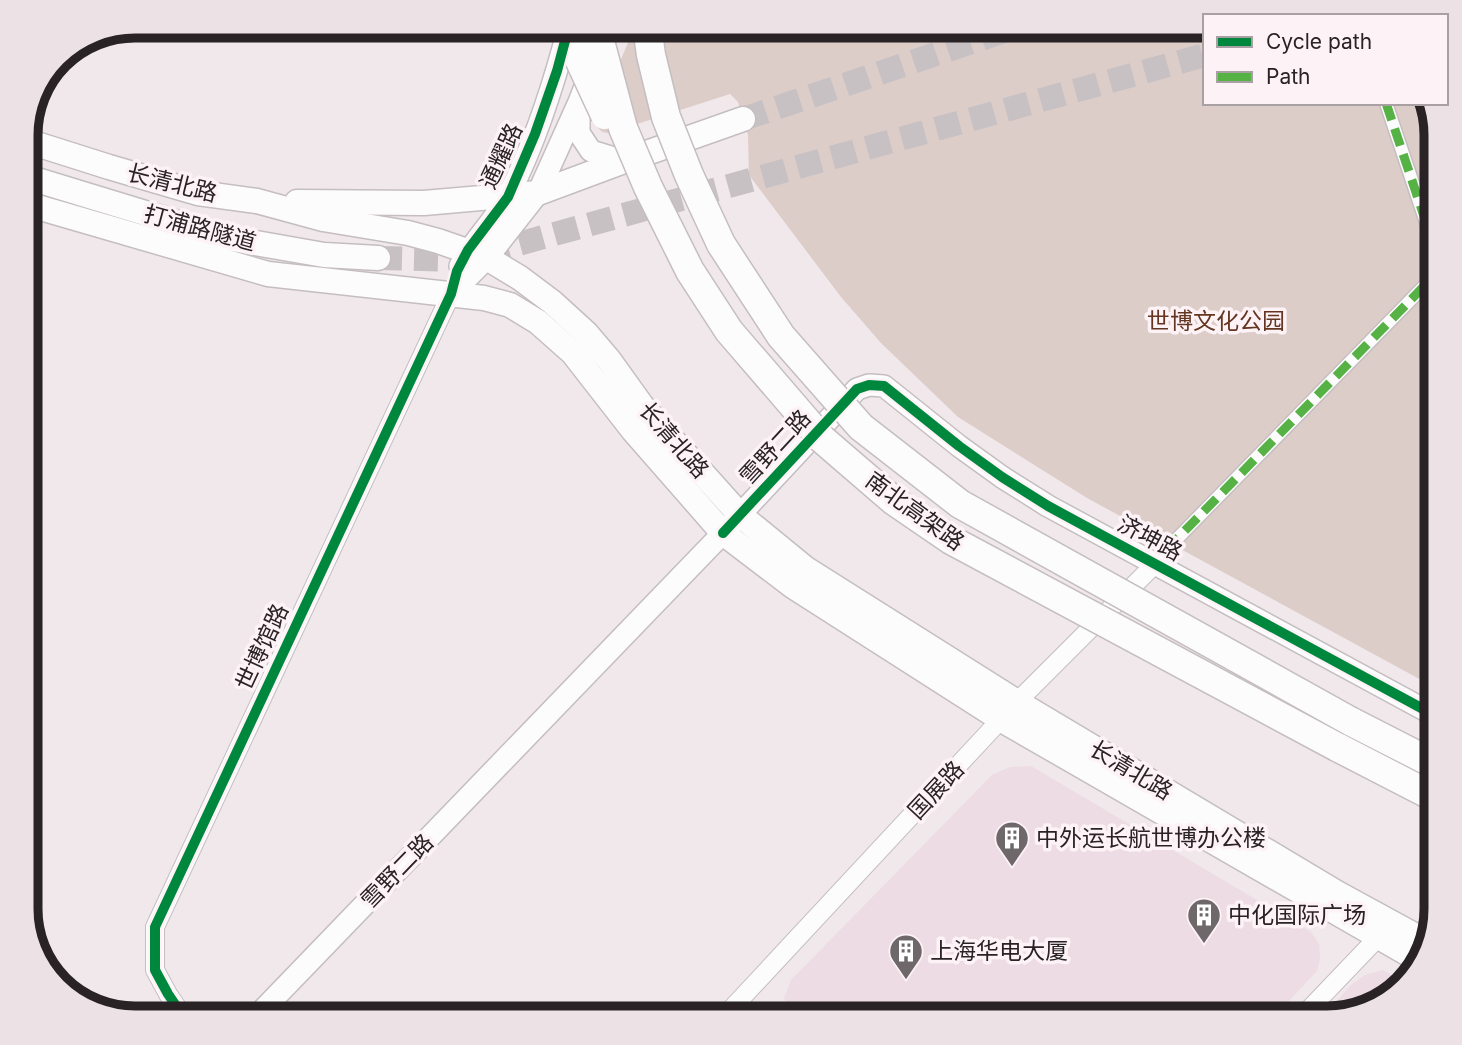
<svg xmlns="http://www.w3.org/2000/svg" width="1462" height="1045" font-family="Inter,'Noto Sans SC',sans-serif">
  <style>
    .built { fill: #eddce3 }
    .green { fill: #ddcdc9 }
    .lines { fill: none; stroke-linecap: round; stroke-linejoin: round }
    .secondary-tunnel { stroke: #c8c1c4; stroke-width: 24; stroke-dasharray: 24 12; stroke-linecap: butt }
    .pedestrian-casing { stroke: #c5bec1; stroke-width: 15 }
    .minor-casing { stroke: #c5bec1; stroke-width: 20 }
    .tertiary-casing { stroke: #c5bec1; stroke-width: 24 }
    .secondary-casing { stroke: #c5bec1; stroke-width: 27 }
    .trunk-casing { stroke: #c5bec1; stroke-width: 31 }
    .pedestrian { stroke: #fdfcfc; stroke-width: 12 }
    .minor { stroke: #fdfcfc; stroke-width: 18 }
    .tertiary { stroke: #fdfcfc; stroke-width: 21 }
    .secondary { stroke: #fdfcfc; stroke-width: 24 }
    .trunk { stroke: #fdfcfc; stroke-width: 28 }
    .trunk-bridge-casing { stroke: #c5bec1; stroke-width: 31; stroke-linecap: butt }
    .trunk-bridge { stroke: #fdfcfc; stroke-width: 28 }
    .quiet { stroke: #56b245; stroke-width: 9; stroke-dasharray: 18 9; stroke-linecap: butt }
    .cycleway-casing { stroke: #fdf3f7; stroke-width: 15 }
    .cycleway { stroke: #00873e; stroke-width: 10 }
    .labels { text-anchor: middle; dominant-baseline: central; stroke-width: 7; stroke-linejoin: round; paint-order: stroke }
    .street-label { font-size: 23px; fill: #292326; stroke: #fdf3f7 }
    .park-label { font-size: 23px; fill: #643520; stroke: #fdf3f7 }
    .poi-label { font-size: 23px; fill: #292326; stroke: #fdf3f7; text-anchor: start }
    .rim { fill: none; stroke: #292326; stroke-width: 9 }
  </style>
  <rect width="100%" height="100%" fill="#f0e8eb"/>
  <!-- built -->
  <g class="built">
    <polygon points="1031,766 1311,932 1319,944 1320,959 1317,971 1272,1019 792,1019 784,998 791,980 992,775 1010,767"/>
    <polygon points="1383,970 1404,983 1375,1007 1327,1019 1321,1019 1352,984 1365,975"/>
  </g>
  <!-- green -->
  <path class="green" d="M635,26h570v77h223l8,32v553l-349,-190 -129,-81 -77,-74 -40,-46 -92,-122 -1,-40 -10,-33 -8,-8 -121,39c-13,0 -12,-10 -11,-19z"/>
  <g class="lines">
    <!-- secondary-tunnel -->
    <g class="secondary-tunnel">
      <polyline points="743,119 1019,26"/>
      <polyline points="378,258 460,260 1205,55"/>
    </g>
    <!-- pedestrian casing -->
    <g class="pedestrian-casing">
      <g id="pedestrian">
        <polyline points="1386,103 1436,252"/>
        <polyline points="1166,550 1436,274"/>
      </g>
    </g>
    <!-- minor casing -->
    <g class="minor-casing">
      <g id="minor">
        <polyline points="736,1004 759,1019"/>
        <polyline points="185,1019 168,994 155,970 155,927 451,294"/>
        <polyline points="722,1019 1017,702 1154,565"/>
        <polyline points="1300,1019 1386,929"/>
      </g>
    </g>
    <!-- tertiary casing -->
    <g class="tertiary-casing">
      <g id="tertiary">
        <polyline points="579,107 579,133 591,151 624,161"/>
        <path d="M460,266c13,-26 36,-46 49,-72 27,-53 45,-110 60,-168"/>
        <polyline points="451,294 487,258 538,193 579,102 591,71"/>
        <polyline points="254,1019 723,533 857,389 869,385 884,386 959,446 1002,477 1048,506 1436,716"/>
      </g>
    </g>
    <!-- secondary casing -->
    <g class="secondary-casing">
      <g id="secondary">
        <polyline points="27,141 109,167 198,193 257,201 323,219 408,233 438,241 487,258 520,278 552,302 586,333 609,360 642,406 740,515 806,569 1017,702 1337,893 1425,941"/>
        <polyline points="27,177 227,238 324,255 378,258"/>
        <polyline points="297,202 424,203 538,193 624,161 743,119"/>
        <polyline points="27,204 268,274 484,298 510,305 538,322 573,353 633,430 723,533 794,587 1002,720 1419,960"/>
      </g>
    </g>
    <!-- trunk casing -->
    <g class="trunk-casing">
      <g id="trunk">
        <polyline points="1350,721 1436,765"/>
        <polyline points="1337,747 1436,798"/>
      </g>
    </g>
    <!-- pedestrian -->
    <use href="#pedestrian" class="pedestrian"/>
    <!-- minor -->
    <use href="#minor" class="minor"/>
    <!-- tertiary -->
    <use href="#tertiary" class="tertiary"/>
    <!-- secondary -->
    <use href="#secondary" class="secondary"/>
    <!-- trunk -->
    <use href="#trunk" class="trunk"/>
    <!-- trunk-bridge casing -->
    <g class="trunk-bridge-casing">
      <g id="trunk-bridge">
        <polyline points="572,26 579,59 605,115"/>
        <polyline points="596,26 623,128 648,187 690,271 729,331 822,439 894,501 951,540 1337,747"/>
        <polyline points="647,26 651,55 666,117 689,175 721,244 781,336 861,427 960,504 1350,721"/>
      </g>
    </g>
    <!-- trunk-bridge -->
    <use href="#trunk-bridge" class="trunk-bridge"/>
    <!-- quiet -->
    <g class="quiet">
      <polyline points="1386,103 1436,252"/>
      <polyline points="1166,550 1436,274"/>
    </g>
    <!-- cycleway casing -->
    <g class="cycleway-casing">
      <g id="cycleway">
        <polyline points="723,533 857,389 869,385 884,386 959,446 1002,477 1048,506 1436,716"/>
        <polyline points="185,1019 168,994 155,970 155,927 451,294 457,271 468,250 508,197 535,134 557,71 569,26"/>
      </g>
    </g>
    <!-- cycleway -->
    <use href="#cycleway" class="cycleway"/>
  </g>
  <!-- icons -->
  <defs>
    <g id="building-pin" transform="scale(1.75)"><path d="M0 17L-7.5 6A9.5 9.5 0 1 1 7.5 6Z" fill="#6f686b" stroke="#fdf3f7"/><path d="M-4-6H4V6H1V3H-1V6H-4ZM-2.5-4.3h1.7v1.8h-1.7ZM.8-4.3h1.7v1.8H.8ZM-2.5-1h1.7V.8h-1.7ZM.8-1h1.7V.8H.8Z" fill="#fff"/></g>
  </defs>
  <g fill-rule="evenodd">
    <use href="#building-pin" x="1012" y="838"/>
    <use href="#building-pin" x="1204" y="915"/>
    <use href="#building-pin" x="906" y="951"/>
  </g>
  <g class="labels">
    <!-- street labels -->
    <g class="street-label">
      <text transform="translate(501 156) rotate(-65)">通耀路</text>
      <text transform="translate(172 183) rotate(14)">长清北路</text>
      <text transform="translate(200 228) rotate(15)">打浦路隧道</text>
      <text transform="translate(674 440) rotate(49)">长清北路</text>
      <text transform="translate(775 447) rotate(-47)">雪野二路</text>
      <text transform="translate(915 511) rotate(36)">南北高架路</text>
      <text transform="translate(1150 538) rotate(28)">济坤路</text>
      <text transform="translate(262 647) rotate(-65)">世博馆路</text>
      <text transform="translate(1131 770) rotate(31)">长清北路</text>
      <text transform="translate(936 790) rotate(-47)">国展路</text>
      <text transform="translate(397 871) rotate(-46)">雪野二路</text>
    </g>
    <!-- park labels -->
    <g class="park-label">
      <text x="1216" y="321">世博文化公园</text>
    </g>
    <!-- poi labels -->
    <g class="poi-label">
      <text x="1036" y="838">中外运长航世博办公楼</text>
      <text x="1228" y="915">中化国际广场</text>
      <text x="930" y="951">上海华电大厦</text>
    </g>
  </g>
  <!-- crop -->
  <path d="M0 0H1462V1045H0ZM135 38H1327A97 97 0 0 1 1424 135V909A97 97 0 0 1 1327 1006H135A97 97 0 0 1 38 909V135A97 97 0 0 1 135 38Z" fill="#ece2e6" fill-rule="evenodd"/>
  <path class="rim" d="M135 38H1327A97 97 0 0 1 1424 135V909A97 97 0 0 1 1327 1006H135A97 97 0 0 1 38 909V135A97 97 0 0 1 135 38Z"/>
  <!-- legend -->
  <rect x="1203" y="14" width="245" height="91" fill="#fdf3f7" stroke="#a8a0a3" stroke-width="2"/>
  <rect x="1217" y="37" width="35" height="10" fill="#00873e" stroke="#a8a0a3" stroke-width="2"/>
  <text x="1266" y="49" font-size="21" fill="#292326">Cycle path</text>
  <rect x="1217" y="72" width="35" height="10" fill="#56b245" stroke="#a8a0a3" stroke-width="2"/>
  <text x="1266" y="84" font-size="21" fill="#292326">Path</text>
</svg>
